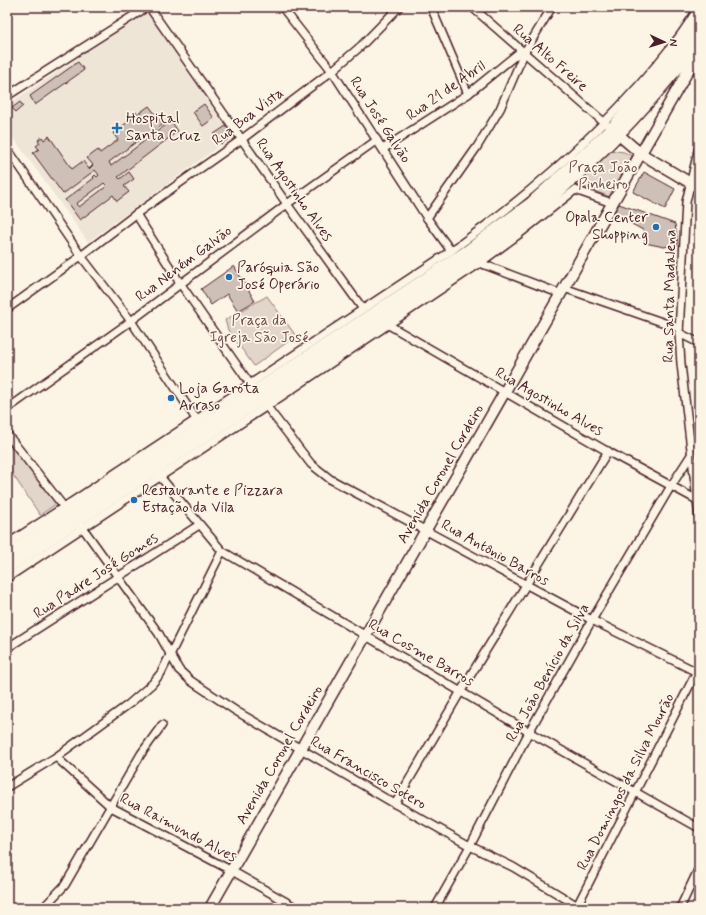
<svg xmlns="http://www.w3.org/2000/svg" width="706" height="915" font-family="Mynerve,sans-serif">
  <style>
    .built { fill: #eee5d7 }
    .green { fill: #e2d5ca; stroke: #967a7a }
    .building { fill: #cfc0b7; stroke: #4a1f2b; fill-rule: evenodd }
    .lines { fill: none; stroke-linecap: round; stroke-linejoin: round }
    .street-casing { stroke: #4a1f2b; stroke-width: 10 }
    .secondary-casing { stroke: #4a1f2b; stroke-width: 13 }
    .primary-casing { stroke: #4a1f2b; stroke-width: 15 }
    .street { stroke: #fcf5e5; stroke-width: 7 }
    .secondary { stroke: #fcf5e5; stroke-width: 10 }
    .primary { stroke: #fcf5e5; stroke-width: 12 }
    .poi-dot { fill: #1f6fb2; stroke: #fcf5e5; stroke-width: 1.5 }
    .labels { text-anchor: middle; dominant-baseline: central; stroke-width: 3.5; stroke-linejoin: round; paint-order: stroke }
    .street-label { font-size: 15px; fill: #4a1f2b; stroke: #fcf5e5 }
    .poi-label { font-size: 15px; fill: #4a1f2b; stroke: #fcf5e5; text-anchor: start }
    .park-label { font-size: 15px; fill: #704c53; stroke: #fcf5e5 }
  </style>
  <rect width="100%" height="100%" fill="#fcf5e5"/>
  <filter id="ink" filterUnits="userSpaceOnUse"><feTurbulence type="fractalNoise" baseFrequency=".025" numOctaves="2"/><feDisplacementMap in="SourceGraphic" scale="8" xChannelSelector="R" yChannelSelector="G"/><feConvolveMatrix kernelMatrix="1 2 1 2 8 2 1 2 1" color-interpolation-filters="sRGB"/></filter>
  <g filter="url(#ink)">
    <!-- built -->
    <polygon class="built" points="147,12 233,136 88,242 7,129 7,105"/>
    <!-- green -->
    <g class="green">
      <polygon points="609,150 624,152 632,156 610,197 584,187 575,186 554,203"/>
      <polygon points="267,296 296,336 254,366 228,330 225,320"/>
      <polygon points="7,441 56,504 40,515 9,469 7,469"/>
    </g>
    <!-- building -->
    <g class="building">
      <polygon points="78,62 84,70 35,105 30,96"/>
      <polygon points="20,102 23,106 16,112 12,108"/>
      <polygon points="204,104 214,118 203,126 193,112"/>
      <path d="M149,106l14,18 -11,9 -1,-2 -42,31 2,4 60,-45 7,10 -60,46 2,2 9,-7 5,7 -10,7 5,6 -12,9 -4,-6 -33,25 -15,-20 29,-22 -1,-1 2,-2 2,2 2,-2 -4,-5 -32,24 -30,-41 6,-4 -3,-3 4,-3 -2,-3 4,-3 2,3 5,-4 23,33 11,-8 6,8 4,-4 -6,-7 11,-8 2,3 18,-13 -5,-7 19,-14 -2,-2 6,-5 2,2zM104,183l3,3 -28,21 -3,-3z"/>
      <polygon points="226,126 233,136 221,144 214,134"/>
      <polygon points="644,172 675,189 665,209 633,192"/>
      <polygon points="619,204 675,224 678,244 664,247 645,243 643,230 613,214"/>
      <polygon points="234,266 255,301 238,311 227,294 211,305 201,289"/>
    </g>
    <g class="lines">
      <!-- street casing -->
      <g class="street-casing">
        <g id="street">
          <polyline points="149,7 287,204 363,309"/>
          <polyline points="282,7 332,71 427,218 451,251"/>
          <polyline points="431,7 468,94"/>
          <polyline points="472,7 607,125"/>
          <polyline points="7,96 147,7"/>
          <polyline points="699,147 686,202 679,333 681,364 699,518"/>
          <polyline points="7,148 81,256 131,321 196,419 196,423"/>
          <polyline points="383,149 468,94 521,51"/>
          <polyline points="136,214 180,283 250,384"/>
          <polyline points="427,218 477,147 500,109 524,53 552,7"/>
          <polyline points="480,263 561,294"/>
          <polyline points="564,288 679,328"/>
          <polyline points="7,309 81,256 136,214 242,139 332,71 361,46 399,7"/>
          <polyline points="387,324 605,450 699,501"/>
          <polyline points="679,333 699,343"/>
          <polyline points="264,403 311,464 330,479 592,620 699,673"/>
          <polyline points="7,409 131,321 287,204 377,140"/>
          <polyline points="7,434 67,511"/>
          <polyline points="157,473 222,551 529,732 699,828"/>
          <polyline points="80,524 159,634 179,670 191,681 236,711 395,804 470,846 513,867 581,908"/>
          <path d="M7,544l57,-37 387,-256c83,-59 161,-128 224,-209 9,-11 16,-23 24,-35"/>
          <polyline points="7,578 267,406 480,263 518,235 575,190 612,203"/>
          <polyline points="7,648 199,525"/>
          <polyline points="56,757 111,807 232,871 297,908"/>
          <polyline points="7,787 56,757 129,704 152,684 161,673 222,551"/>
          <polyline points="395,804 461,691 608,451"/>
          <polyline points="43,908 65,885 141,754 162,725"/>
          <polyline points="435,908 470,846 529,732 592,620 671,486 691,455"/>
          <polyline points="576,908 699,667"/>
          <polyline points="680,908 699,868"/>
        </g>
      </g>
      <!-- secondary casing -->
      <g class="secondary-casing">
        <g id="secondary">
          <polyline points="613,130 640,153 699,188"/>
          <polyline points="210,908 689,69 699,56"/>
        </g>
      </g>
      <!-- primary casing -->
      <g class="primary-casing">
        <g id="primary">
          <polyline points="7,555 423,281 468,251 509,220 532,203 581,158 612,129 673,58 699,23"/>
          <path d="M7,567l481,-318c79,-60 150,-129 211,-209"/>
        </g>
      </g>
      <!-- street -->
      <use href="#street" class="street"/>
      <!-- secondary -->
      <use href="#secondary" class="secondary"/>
      <!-- primary -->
      <use href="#primary" class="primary"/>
    </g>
  </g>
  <!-- markers -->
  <g class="poi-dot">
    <path d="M115 122h4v4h4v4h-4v4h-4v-4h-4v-4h4z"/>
    <circle cx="656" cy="227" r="4"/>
    <circle cx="229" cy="277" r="4"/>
    <circle cx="171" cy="398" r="4"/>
    <circle cx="134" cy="500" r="4"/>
  </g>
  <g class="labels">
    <!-- street labels -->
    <g class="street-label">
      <text transform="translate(550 58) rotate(41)">Rua Alto Freire</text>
      <text transform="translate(446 91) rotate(-35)">Rua 21 de Abril</text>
      <text transform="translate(248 117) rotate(-37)">Rua Boa Vista</text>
      <text transform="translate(380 120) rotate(57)">Rua José Galvão</text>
      <text transform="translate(294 190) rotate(55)">Rua Agostinho Alves</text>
      <text transform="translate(184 264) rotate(-37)">Rua Neném Galvão</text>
      <text transform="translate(670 296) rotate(-89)">Rua Santa Madalena</text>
      <text transform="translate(549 402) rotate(30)">Rua Agostinho Alves</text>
      <text transform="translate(441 474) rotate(-60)">Avenida Coronel Cordeiro</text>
      <text transform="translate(495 553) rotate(29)">Rua Antônio Barros</text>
      <text transform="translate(96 576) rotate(-33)">Rua Padre José Gomes</text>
      <text transform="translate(421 653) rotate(30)">Rua Cosme Barros</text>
      <text transform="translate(548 673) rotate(-61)">Rua João Benício da Silva</text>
      <text transform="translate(280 755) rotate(-60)">Avenida Coronel Cordeiro</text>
      <text transform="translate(368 773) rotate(30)">Rua Francisco Sotero</text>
      <text transform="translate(626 782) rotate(-63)">Rua Domingos da Silva Mourão</text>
      <text transform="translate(178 828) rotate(28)">Rua Raimundo Alves</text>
    </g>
    <!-- poi labels -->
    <g class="poi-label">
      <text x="126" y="119">Hospital<tspan x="126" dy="17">Santa Cruz</tspan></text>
      <text x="648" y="218" text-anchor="end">Opala Center<tspan x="648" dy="17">Shopping</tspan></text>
      <text x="237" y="268">Paróquia São<tspan x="237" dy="17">José Operário</tspan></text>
      <text x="179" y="389">Loja Garota<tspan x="179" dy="17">Arraso</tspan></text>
      <text x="142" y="491">Restaurante e Pizzara<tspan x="142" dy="17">Estação da Vila</tspan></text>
    </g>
    <!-- park labels -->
    <g class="park-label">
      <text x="603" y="168">Praça João<tspan x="603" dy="17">Pinheiro</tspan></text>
      <text x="259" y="321">Praça da<tspan x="259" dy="17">Igreja São José</tspan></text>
    </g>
  </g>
  <!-- margin -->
  <rect width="706" height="915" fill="none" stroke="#fcf5e5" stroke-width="24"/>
  <rect x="12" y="12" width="682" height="891" fill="none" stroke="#4a1f2b" stroke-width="1.5" filter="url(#ink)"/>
  <!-- north arrow -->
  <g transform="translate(664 42) rotate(94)" stroke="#fcf5e5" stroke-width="3" paint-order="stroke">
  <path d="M0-3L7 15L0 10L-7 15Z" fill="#4a1f2b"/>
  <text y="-6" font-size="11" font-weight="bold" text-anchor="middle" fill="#4a1f2b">N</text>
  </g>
</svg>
